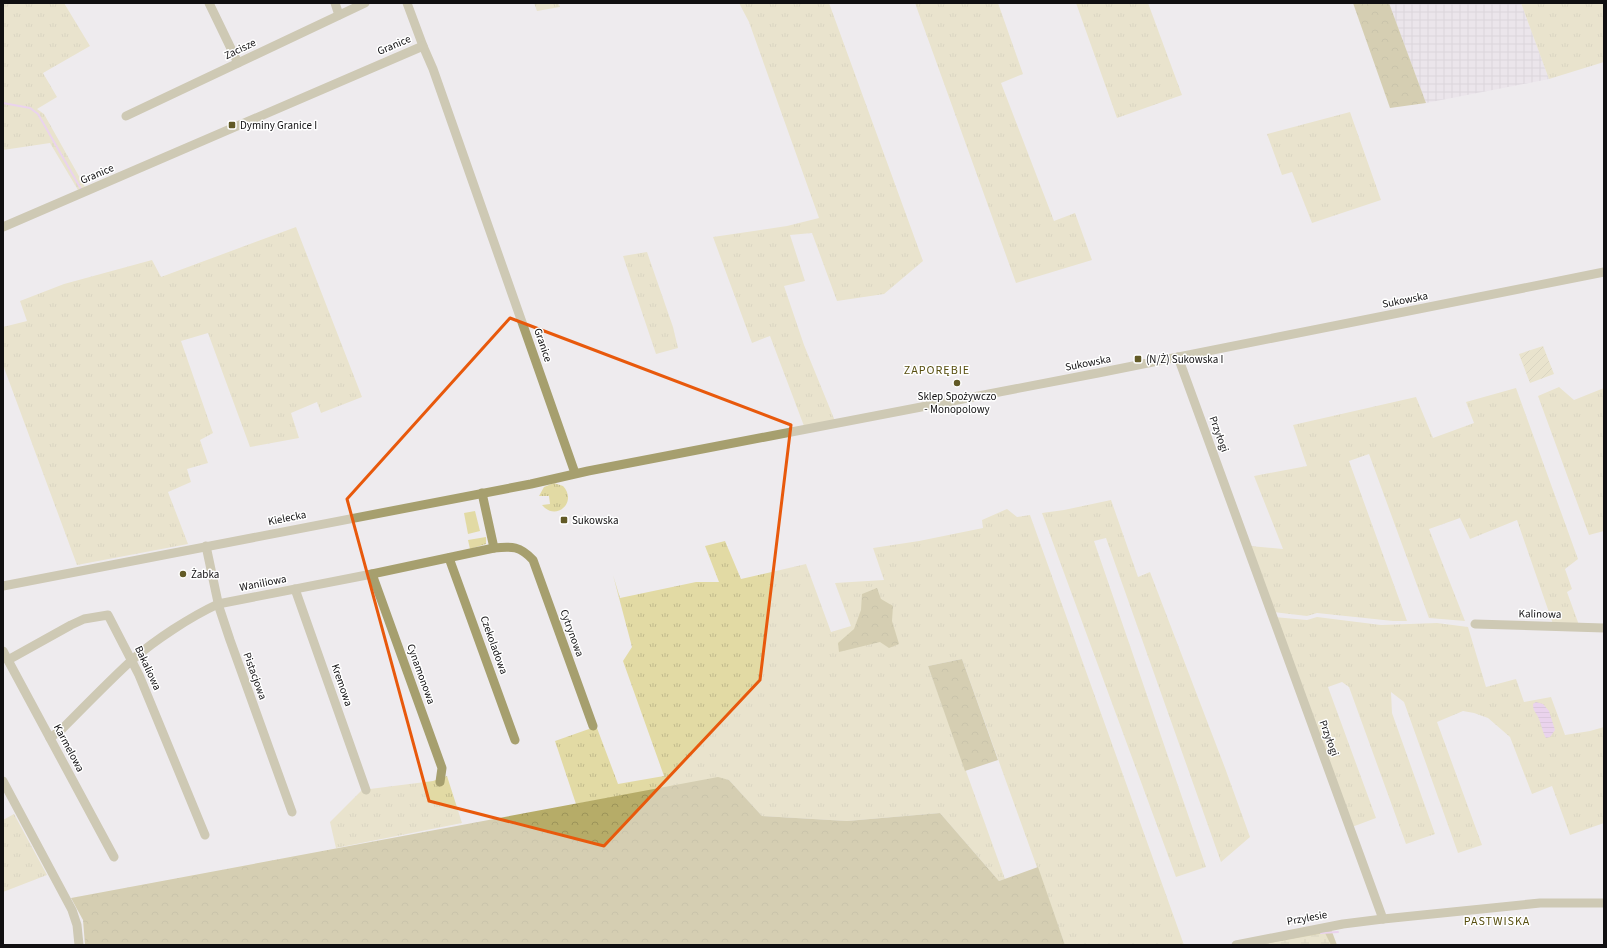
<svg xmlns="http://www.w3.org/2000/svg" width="1607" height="948" font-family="'Source Sans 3',sans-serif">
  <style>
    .industrial { fill: url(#industrial-grid) }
    .grass { fill: url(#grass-tufts) }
    .forest { fill: url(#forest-crowns) }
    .wetland { fill: url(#wetland-marsh) }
    .garden { fill: url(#garden-furrows) }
    .pitch { fill: #e2daa4 }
    .water { fill: url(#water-rules) }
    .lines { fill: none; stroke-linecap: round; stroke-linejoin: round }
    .stream { stroke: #e5b6eb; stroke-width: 2 }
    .minor { stroke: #a69f6e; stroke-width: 9 }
    .marked { fill: none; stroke: #e8590c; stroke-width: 3; stroke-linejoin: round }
    .poi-dot { fill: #625a26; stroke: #fff; stroke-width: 1.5 }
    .labels { text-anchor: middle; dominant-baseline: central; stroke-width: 3; stroke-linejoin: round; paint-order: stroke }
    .street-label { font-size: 11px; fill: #100f11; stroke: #fff }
    .poi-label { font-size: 11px; fill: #100f11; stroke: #fff; text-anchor: start }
    .neighbourhood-label { font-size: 12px; letter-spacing: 1px; fill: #584f10; stroke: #fff }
  </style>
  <defs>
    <pattern id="industrial-grid" width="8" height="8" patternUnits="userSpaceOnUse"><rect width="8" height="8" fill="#e6dde7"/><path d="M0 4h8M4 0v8" fill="none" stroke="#c4bcc5"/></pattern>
    <pattern id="grass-tufts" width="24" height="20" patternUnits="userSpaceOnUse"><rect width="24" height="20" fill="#e2daa4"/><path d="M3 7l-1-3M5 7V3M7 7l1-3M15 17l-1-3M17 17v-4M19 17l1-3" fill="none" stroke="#c1ba8c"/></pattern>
    <pattern id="forest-crowns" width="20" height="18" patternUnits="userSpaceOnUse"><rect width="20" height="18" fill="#b6ac68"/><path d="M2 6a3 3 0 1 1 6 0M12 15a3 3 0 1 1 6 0" fill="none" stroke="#9b9359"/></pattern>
    <pattern id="wetland-marsh" width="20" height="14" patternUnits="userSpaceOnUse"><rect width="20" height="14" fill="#e2daa4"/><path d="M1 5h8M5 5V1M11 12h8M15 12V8" fill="none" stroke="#c1ba8c"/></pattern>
    <pattern id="garden-furrows" width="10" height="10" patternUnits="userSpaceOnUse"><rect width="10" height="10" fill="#e2daa4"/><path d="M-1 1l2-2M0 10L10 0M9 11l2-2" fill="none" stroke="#c1ba8c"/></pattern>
    <pattern id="water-rules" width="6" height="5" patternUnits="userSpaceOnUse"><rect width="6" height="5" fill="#e5b6eb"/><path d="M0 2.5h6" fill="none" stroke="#c39bc8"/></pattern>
  </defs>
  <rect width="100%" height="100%" fill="#eeebee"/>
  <!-- industrial -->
  <polygon class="industrial" points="1389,3 1521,3 1549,79 1426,103"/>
  <!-- grass -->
  <g class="grass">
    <polygon points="3,3 64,3 90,46 43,73 57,97 37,109 44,114 85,187 78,190 50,143 3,150"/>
    <polygon points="534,3 558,3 560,7 537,11"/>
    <polygon points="739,3 829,3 923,261 884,294 837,301 812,233 790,235 805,281 784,286 804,345 835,421 804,426 770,336 752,343 713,237 787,226 819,218 749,22"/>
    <polygon points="915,3 998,3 1023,74 1001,83 1054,221 1075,213 1092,260 1016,283"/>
    <polygon points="1076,3 1148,3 1182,95 1117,118"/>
    <polygon points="1521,3 1604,3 1604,62 1549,79"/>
    <polygon points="1350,112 1381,200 1312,223 1292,172 1282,175 1267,134"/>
    <polygon points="296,227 362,397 321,413 317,402 291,413 299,438 250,447 208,333 181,341 213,433 200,440 208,463 187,469 191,482 168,492 188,544 77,565 3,365 3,327 27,321 20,301 64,284 152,260 161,277"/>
    <polygon points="647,252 673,327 678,348 656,354 623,256"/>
    <polygon points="1559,387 1574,400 1604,388 1604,531 1589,535 1538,396"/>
    <polygon points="1516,388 1578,559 1565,569 1572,589 1567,592 1579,625 1553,624 1517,520 1470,539 1460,518 1429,529 1465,621 1429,618 1369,454 1349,461 1407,621 1393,621 1317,613 1307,616 1273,612 1250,546 1283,549 1254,476 1307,466 1293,425 1416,397 1433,438 1474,423 1466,402"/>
    <path d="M554,483l9,3c15,16 -7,36 -21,19l8,-1 -1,-8h-10l5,-9z"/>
    <polygon points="1111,500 1138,577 1150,572 1225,768 1250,837 1221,862 1106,538 1094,541 1206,867 1176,877 1042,513 1064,510"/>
    <polygon points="1007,509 1017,517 1030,515 1184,945 1065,945 962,659 928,666 1005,879 999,881 940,813 847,821 762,816 729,780 718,778 576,804 555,741 589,729 597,728 618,784 664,776 623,661 632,647 613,575 620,598 696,582 719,582 705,546 725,541 741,579 806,564 831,632 851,626 835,583 884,580 873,548 919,541 983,528 982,520"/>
    <polygon points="486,537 486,544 470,549 468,540"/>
    <polygon points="1274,617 1307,620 1317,617 1381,625 1437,623 1468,627 1486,687 1516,679 1524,702 1551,697 1565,735 1590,731 1604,727 1604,823 1570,835 1552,786 1532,794 1510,737 1488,718 1474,713 1463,711 1437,722 1482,845 1458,853 1404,702 1391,692 1392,713 1435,834 1406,844 1349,687 1342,682 1328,687 1376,818 1352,827"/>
    <polygon points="447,776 462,823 336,848 330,822 362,790 433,781"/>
    <polygon points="14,814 47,875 3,892 3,820"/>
  </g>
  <!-- forest -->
  <g class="forest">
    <polygon points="1353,3 1389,3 1426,103 1390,108"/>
    <polygon points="877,588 881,599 893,606 892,621 899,644 889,648 880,642 839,652 838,643 854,629 861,610 862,594"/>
    <polygon points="962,659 998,760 965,771 928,666"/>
    <polygon points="718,777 729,780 762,816 847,821 940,813 999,881 1038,867 1065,945 85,945 83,920 71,898"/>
    <polygon points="1331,929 1337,945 1248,945"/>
  </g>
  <!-- wetland -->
  <polygon class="wetland" points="1325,933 1331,945 1259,945"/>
  <!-- garden -->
  <polygon class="garden" points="1543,346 1554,374 1530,383 1519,354"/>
  <!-- pitch -->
  <polygon class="pitch" points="475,511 480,531 468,534 464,513"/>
  <!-- water -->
  <path class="water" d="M1536,702l7,2 6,7 6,19 -5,7 -4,1c-4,-7 -4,-12 -7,-19 -2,-6 -6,-7 -6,-15z"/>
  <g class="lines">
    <!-- stream -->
    <g class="stream">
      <polyline points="3,103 30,108 38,114 81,189"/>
      <polyline points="1321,933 1338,932"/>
    </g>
    <!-- minor -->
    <g class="minor">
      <polyline points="209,3 238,63"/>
      <polyline points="335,3 339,15"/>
      <polyline points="407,3 423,46"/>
      <polyline points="126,116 365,3"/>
      <polyline points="3,227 423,46 433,69 575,473"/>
      <polyline points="1178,357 1383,919 1540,903 1604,903"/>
      <polyline points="482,493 494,548"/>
      <polyline points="206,546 219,607 230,640 292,812"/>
      <polyline points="449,558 515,740"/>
      <polyline points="372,574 442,768 440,782"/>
      <polyline points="3,586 531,484 588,471 1098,373 1604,272"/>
      <polyline points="295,589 366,790"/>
      <polyline points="1475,624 1604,628"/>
      <polyline points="3,651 114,857"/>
      <polyline points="8,660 71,625 84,619 108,615 139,675 205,835"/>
      <path d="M50,738l12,-9c23,-23 46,-47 70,-69 23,-20 58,-43 86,-56l154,-30 122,-26c18,-2 26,-2 39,12l60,166"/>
      <polyline points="3,781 72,910 77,925 79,945"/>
      <polyline points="1236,945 1343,924 1383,919"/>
    </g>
  </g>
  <!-- marked area -->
  <path d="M0 0H1607V948H0ZM510,318l281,107 -31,255 -156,166 -175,-45 -82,-302z" fill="#eeebee" fill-opacity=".55" fill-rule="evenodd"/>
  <path class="marked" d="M510,318l281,107 -31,255 -156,166 -175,-45 -82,-302z"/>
  <!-- markers -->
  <g class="poi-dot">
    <rect x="228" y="121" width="8" height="8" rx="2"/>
    <rect x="1134" y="355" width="8" height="8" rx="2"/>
    <circle cx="957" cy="383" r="4"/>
    <rect x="560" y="516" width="8" height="8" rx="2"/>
    <circle cx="183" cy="574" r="4"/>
  </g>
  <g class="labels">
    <!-- street labels -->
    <g class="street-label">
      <text transform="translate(394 45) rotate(-23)">Granice</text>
      <text transform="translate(240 49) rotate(-26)">Zacisze</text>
      <text transform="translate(97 174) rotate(-23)">Granice</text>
      <text transform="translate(1405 300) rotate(-11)">Sukowska</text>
      <text transform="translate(543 345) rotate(71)">Granice</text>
      <text transform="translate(1088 363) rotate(-11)">Sukowska</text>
      <text transform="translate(1219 434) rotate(70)">Przyłogi</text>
      <text transform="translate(287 518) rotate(-11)">Kielecka</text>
      <text transform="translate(263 583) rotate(-11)">Waniliowa</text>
      <text transform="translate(1540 614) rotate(1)">Kalinowa</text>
      <text transform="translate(572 633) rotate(70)">Cytrynowa</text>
      <text transform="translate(494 645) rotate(70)">Czekoladowa</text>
      <text transform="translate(148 668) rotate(65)">Bakaliowa</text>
      <text transform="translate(421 674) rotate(70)">Cynamonowa</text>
      <text transform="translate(255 676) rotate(70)">Pistacjowa</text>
      <text transform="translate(342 685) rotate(71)">Kremowa</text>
      <text transform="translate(1329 738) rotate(70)">Przyłogi</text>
      <text transform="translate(69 748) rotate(62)">Karmelowa</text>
      <text transform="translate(1307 918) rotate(-10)">Przylesie</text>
    </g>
    <!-- poi labels -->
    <g class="poi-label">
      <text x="240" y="125">Dyminy Granice I</text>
      <text x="1146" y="359">(N/Ż) Sukowska I</text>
      <text x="957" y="396" text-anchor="middle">Sklep Spożywczo<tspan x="957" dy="13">- Monopolowy</tspan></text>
      <text x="572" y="520">Sukowska</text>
      <text x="191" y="574">Żabka</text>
    </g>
    <!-- neighbourhood labels -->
    <g class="neighbourhood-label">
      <text x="937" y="370">ZAPORĘBIE</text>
      <text x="1497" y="921">PASTWISKA</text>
    </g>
  </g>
  <!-- border -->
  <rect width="1607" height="948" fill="none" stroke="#100f11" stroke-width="8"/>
</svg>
